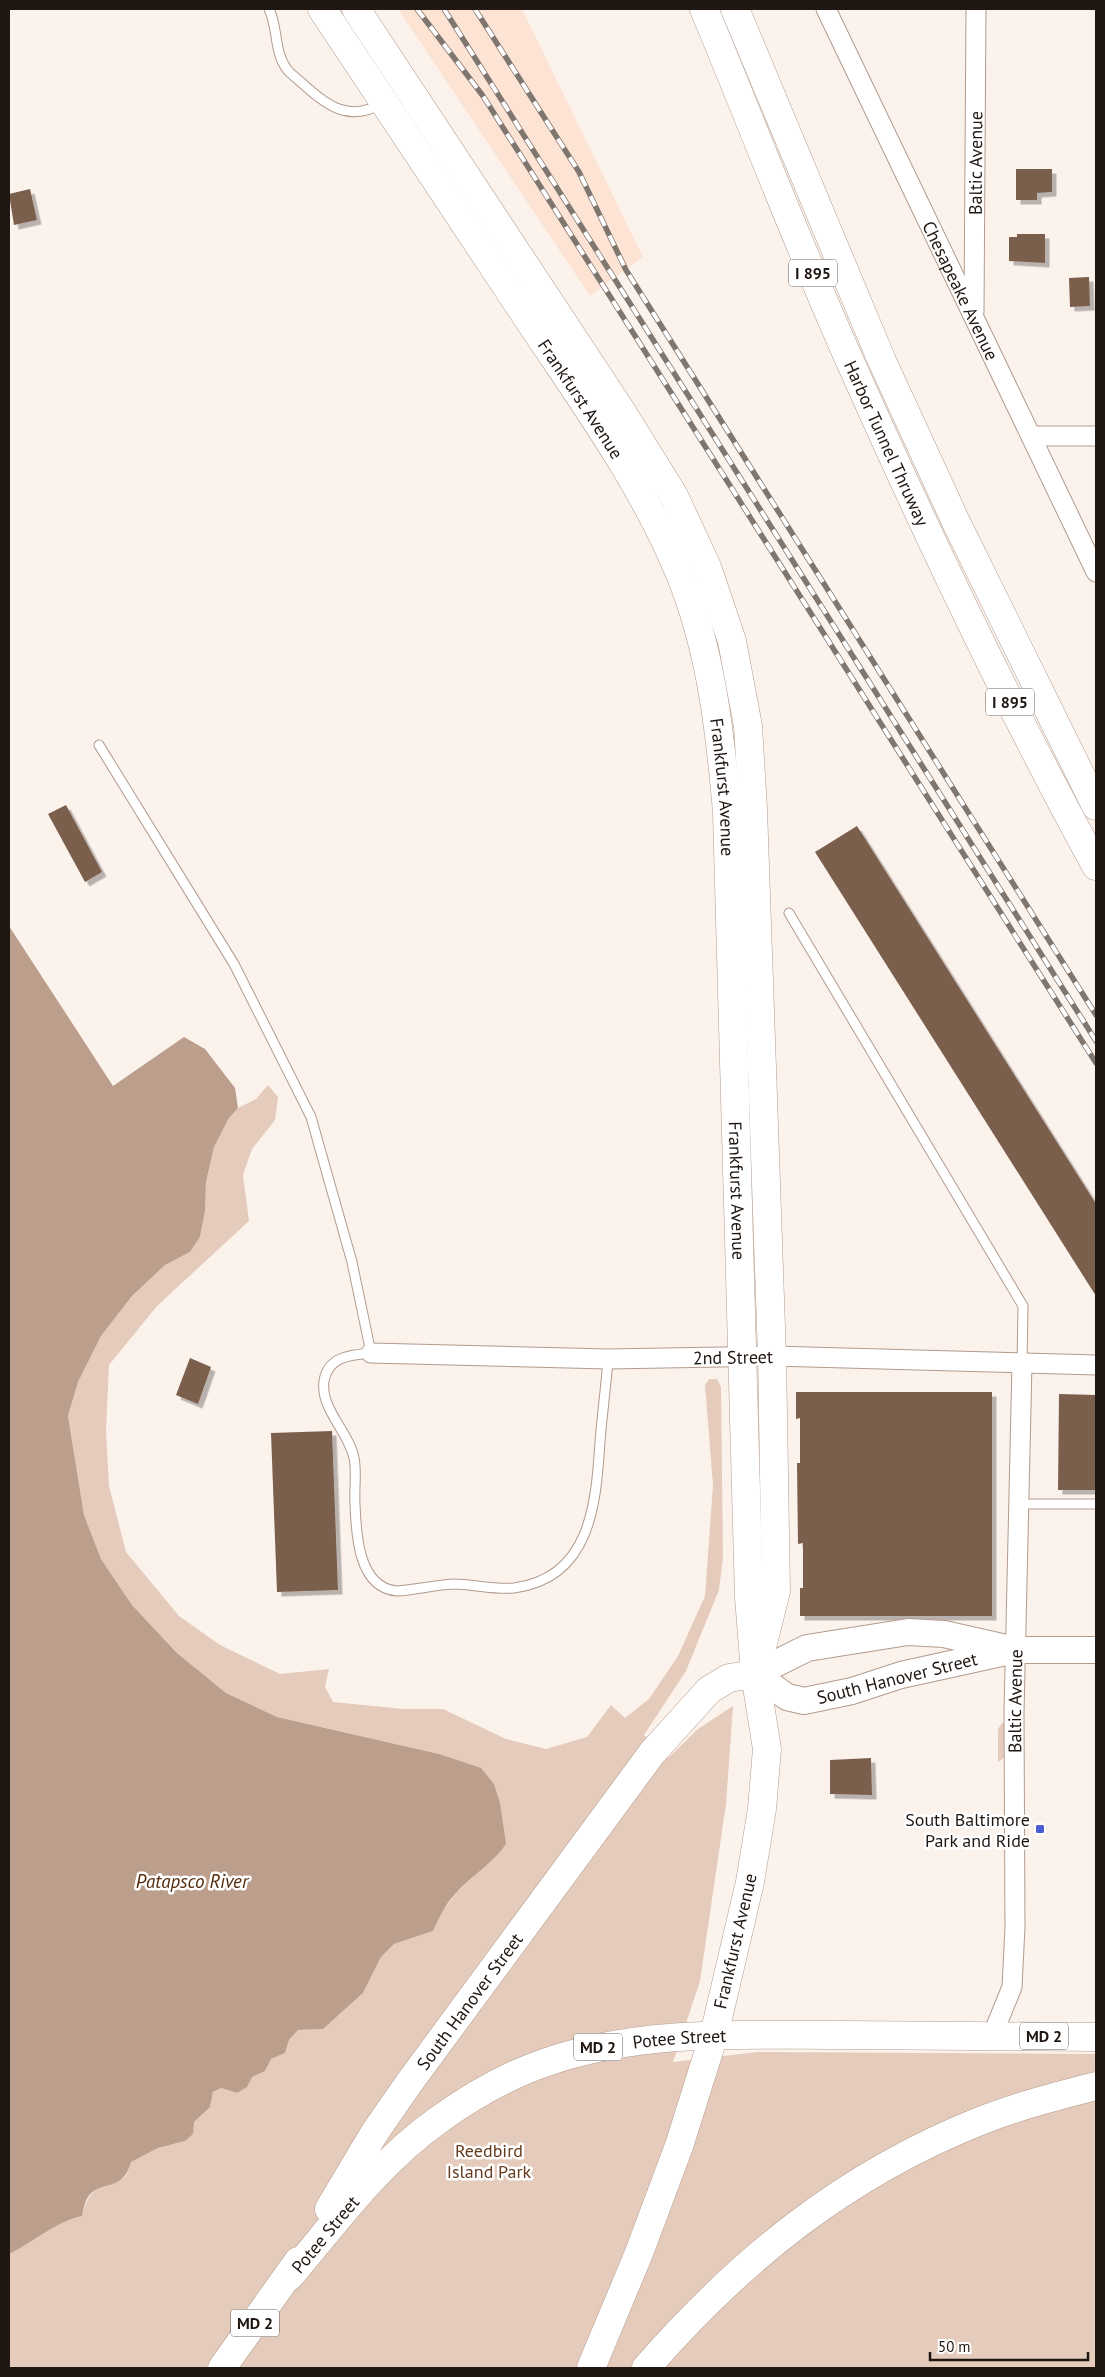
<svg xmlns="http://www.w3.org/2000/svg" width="1105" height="2377" font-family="'PT Sans',sans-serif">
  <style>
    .built { fill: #fde3d3 }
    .green { fill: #e5cbbb }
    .water { fill: #bb9e8c }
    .building { fill: #7a5f4e; filter: url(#shadow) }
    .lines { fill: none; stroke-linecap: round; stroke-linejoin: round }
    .service-casing { stroke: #b29b8d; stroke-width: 11 }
    .minor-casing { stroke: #b29b8d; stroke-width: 21 }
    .secondary-casing { stroke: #b29b8d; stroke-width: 28 }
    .primary-casing { stroke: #b29b8d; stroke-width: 29 }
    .motorway-casing { stroke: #b29b8d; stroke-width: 29 }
    .service { stroke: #fff; stroke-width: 9 }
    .minor { stroke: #fff; stroke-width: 19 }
    .secondary { stroke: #fff; stroke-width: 26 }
    .primary { stroke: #fff; stroke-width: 28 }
    .motorway { stroke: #fff; stroke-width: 28 }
    .rail-casing { stroke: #7f7670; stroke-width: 5.5 }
    .rail { stroke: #fff; stroke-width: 4; stroke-dasharray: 11; stroke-linecap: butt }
    .poi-dot { fill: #485ed2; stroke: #fff; stroke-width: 2 }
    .labels { text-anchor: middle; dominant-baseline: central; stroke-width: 5; stroke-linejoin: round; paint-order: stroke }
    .shield { fill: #fff; stroke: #635d59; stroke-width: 1 }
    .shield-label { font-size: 16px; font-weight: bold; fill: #201712 }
    .street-label { font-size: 18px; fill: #201712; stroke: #fff }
    .poi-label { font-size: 18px; fill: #201712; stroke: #fff; text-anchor: end }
    .park-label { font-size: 18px; fill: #663c1e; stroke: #fff }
    .water-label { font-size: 19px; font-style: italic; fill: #542c0d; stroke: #fff }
  </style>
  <defs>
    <filter id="shadow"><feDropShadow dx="4.5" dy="4.5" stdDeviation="0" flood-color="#0004"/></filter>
  </defs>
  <rect width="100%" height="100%" fill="#fcf2ec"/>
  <!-- built -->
  <polygon class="built" points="398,9 522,9 643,257 590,296"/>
  <!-- green -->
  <g class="green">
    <path d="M268,1085l10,12 -3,23 -23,29 -9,26 6,46 -92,85 -48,59 -3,66 3,55 17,66 53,64 41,29 60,29 49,-5 -4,18 8,15 70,7h40l63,30 40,10 41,-12 24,-32 14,13 24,-19 29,-43 27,-60 8,-111 -8,-100 4,-6h8l4,8 2,170 -4,33 -33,81 -42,64 24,23 30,-29 35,-23 -7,98 -26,177 -27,81 84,-10 339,2v314h-1087v-114c25,-12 46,-32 73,-38 3,-13 8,-26 22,-31 18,-7 21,-1 27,-23l27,-14 27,-7 9,-19 16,-15 3,-15 8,-4 16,5 15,-16 13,-6 6,-12 14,-6 4,-13 9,-10 25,-1 40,-36 18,-36 13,-13 39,-13 8,-18 15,-20 16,-15 31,-53 -9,-41 -55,-30 -162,-37 -51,-24 -49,-40 -45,-48 -31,-46 -17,-44 -16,-99 10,-34 23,-46 31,-40 33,-31 25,-13 10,-15 5,-26 1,-29 8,-35 15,-29 9,-10 18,-9z"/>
    <polygon points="1002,1723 1007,1723 1005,1757 998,1762 998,1729"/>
  </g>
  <!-- water -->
  <path class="water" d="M9,926l104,160 71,-49 21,12 30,39 3,20 -9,10 -15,29 -8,35 -1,29 -5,26 -10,15 -25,13 -33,31 -31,40 -23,46 -10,34 16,99 17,44 31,46 45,48 49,40 51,24 162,37 42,14 13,16 6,19 6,41c-14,20 -35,32 -51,50 -10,11 -16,24 -22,37l-39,13 -13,13 -18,36 -40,36 -25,1 -9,10 -4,13 -14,6 -6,12 -13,6 -5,10 -10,6 -16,-5 -8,4 -3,15 -16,15 -1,12 -8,7 -27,7 -27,14c-9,34 -33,14 -45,39 -2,4 -3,10 -4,15 -27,6 -48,26 -73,38z"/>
  <!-- building -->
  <g class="building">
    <polygon points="1016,169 1052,169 1052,192 1037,193 1037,200 1016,200"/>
    <polygon points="30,189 37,220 14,225 9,194"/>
    <polygon points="1017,234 1045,234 1045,263 1009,261 1009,237 1017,237"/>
    <polygon points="1089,277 1090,306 1070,307 1069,278"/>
    <polygon points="66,805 102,872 85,882 48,814"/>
    <polygon points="857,826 1096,1204 1096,1296 815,852"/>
    <polygon points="190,1358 211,1367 198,1404 176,1395"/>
    <polygon points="796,1392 992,1392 992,1616 800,1616 800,1588 803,1588 803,1543 798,1544 797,1463 800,1463 800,1418 796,1419"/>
    <polygon points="1059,1394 1096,1395 1096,1490 1058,1490"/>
    <polygon points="332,1431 338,1590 277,1592 271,1433"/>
    <polygon points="871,1758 872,1795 830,1794 830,1760"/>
  </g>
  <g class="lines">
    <!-- service casing -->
    <g class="service-casing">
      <g id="service">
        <path d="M269,9c9,18 5,42 17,59 4,6 12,11 17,16 24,22 46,38 78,20"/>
        <path d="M99,745l135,219 77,153 41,145 19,91c-20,2 -43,3 -47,28 -4,28 25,51 30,77 3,14 0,31 1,46 1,29 3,84 42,87 18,-1 38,-6 56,-7 20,0 41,6 61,4 77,-10 82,-85 86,-146 2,-27 6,-55 8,-83"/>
        <polyline points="789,913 1023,1306 1022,1363"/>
        <polyline points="1019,1504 1096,1504"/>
      </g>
    </g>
    <!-- minor casing -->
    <g class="minor-casing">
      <g id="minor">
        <path id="s1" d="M826,9l270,563"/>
        <path id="s2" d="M974,312l2,-303"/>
        <polyline points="1031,436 1096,436"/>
        <path id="s3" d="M371,1353l237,6 164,-3 324,9"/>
        <path id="s4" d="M992,2036l20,-49 3,-60 -1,-214 8,-350"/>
      </g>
    </g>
    <!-- secondary casing -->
    <g class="secondary-casing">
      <polyline id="secondary" points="1015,1650 901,1675 852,1691 804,1701 787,1697 755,1674 807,1648 908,1632 944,1634 1015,1650 1096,1650"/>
    </g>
    <!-- primary casing -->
    <g class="primary-casing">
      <g id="primary">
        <path id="s5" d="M322,9c69,104 139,209 208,313 54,81 113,162 150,252 31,76 40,157 47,238l22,785 6,77 12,75 -5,60 -12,73 -36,153 -35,111 -40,107 -48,115"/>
        <polyline points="356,9 620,409 674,496 707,567 732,641 748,726 753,809 772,1356 776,1591 761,1651"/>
        <path id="s6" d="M329,2209l46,-77 34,-49 243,-330 57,-63 20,-12 26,-4"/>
        <path id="s7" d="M289,2277c46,-54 89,-114 148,-156 33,-24 71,-46 110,-59 95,-33 199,-27 298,-27 84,1 167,1 251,2"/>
        <polyline points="222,2368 298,2261"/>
        <path d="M646,2368c95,-109 199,-193 334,-247 38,-15 77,-25 116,-35"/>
      </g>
    </g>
    <!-- motorway casing -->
    <g class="motorway-casing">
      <g id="motorway">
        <path id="s8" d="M704,9c51,122 98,247 153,368 74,166 152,330 239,489"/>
        <polyline points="735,9 882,361 956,522 1096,806"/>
      </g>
    </g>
    <!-- service -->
    <use href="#service" class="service"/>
    <!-- minor -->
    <use href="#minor" class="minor"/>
    <!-- secondary -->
    <use href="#secondary" class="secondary"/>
    <!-- primary -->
    <use href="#primary" class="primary"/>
    <!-- motorway -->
    <use href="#motorway" class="motorway"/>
    <!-- rail casing -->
    <g class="rail-casing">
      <g id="rail">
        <polyline points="417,9 483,96 1096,1063"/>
        <polyline points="444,9 1096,1041"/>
        <polyline points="475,9 579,172 626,270 1096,1015"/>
      </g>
    </g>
    <!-- rail -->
    <use href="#rail" class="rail"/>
  </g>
  <!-- markers -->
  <rect class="poi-dot" x="1035" y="1824" width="10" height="10" rx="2.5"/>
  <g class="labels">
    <!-- shield labels -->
    <g class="shield">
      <rect x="789" y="259.5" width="48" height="27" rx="4"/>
      <rect x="986" y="688.5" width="48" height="27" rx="4"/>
      <rect x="1020" y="2022.5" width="48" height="27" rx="4"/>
      <rect x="574" y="2033.5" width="48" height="27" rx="4"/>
      <rect x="231" y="2309.5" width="48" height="27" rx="4"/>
    </g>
    <g class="shield-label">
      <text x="813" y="273">I 895</text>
      <text x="1010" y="702">I 895</text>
      <text x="1044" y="2036">MD 2</text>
      <text x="598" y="2047">MD 2</text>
      <text x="255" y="2323">MD 2</text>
    </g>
    <!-- street labels -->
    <g class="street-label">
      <text stroke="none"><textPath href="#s2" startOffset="149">Baltic Avenue</textPath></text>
      <text stroke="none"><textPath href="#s1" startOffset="312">Chesapeake Avenue</textPath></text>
      <text stroke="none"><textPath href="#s5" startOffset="468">Frankfurst Avenue</textPath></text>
      <text stroke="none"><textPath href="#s8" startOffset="471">Harbor Tunnel Thruway</textPath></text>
      <text stroke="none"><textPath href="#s5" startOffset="888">Frankfurst Avenue</textPath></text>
      <text stroke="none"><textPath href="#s5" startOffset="1292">Frankfurst Avenue</textPath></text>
      <text stroke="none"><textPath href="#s3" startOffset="362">2nd Street</textPath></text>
      <text transform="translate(897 1678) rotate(-14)">South Hanover Street</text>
      <text stroke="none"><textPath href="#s4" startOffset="339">Baltic Avenue</textPath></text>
      <text transform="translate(735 1941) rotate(-77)">Frankfurst Avenue</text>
      <text stroke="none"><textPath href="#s6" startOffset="251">South Hanover Street</textPath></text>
      <text stroke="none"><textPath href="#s7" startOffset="476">Potee Street</textPath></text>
      <text stroke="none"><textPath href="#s7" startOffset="56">Potee Street</textPath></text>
    </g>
    <!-- poi labels -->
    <g class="poi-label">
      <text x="1030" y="1819">South Baltimore<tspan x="1030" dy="21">Park and Ride</tspan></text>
    </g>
    <!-- park labels -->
    <g class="park-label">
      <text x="489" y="2150">Reedbird<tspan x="489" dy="21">Island Park</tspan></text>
    </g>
    <!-- water labels -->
    <g class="water-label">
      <text x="192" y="1881">Patapsco River</text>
    </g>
  </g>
  <!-- border -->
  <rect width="1105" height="2377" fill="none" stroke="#201712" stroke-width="20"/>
  <!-- scale -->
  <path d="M930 2352v8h158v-8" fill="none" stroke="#201712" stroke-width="2.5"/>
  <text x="938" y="2352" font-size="15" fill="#201712" stroke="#ffffff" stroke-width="4" paint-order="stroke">50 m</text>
</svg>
